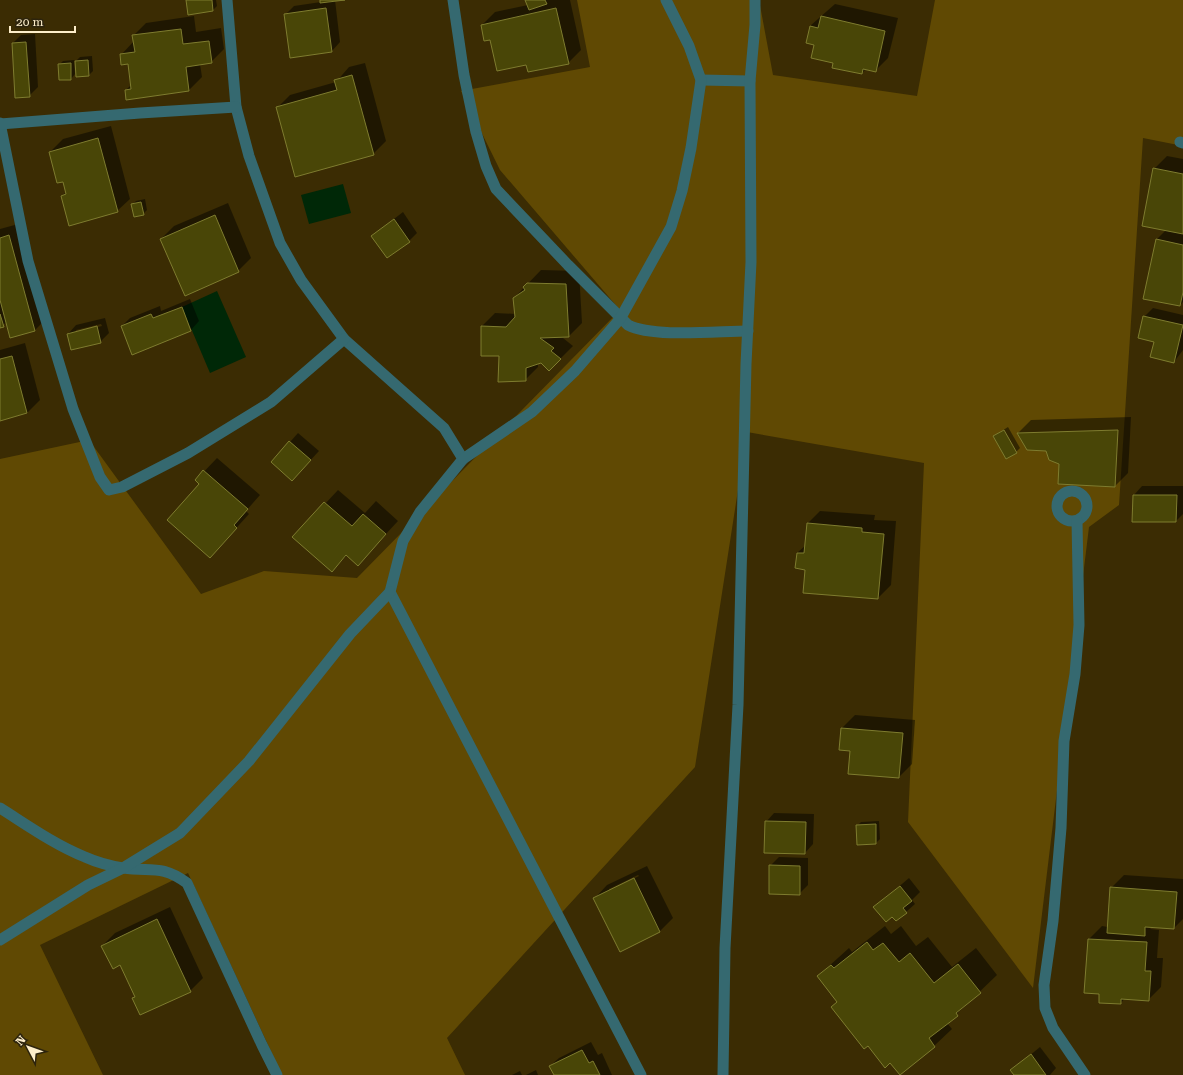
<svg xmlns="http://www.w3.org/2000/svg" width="1183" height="1075" font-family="'Roboto Serif',serif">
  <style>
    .green { fill: #604903 }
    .water { fill: #002807 }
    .shadow { fill: #0007; fill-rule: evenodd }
    .building { fill: #494607; stroke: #7e7c2f }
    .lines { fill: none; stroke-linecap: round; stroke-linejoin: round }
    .minor { stroke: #356970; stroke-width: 11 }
  </style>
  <rect width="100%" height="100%" fill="#3b2c03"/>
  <!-- green -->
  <polygon class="green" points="577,0 759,0 773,75 917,96 935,0 1183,0 1183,146 1143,138 1119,505 1089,527 1033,988 908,822 924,463 747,432 695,767 447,1038 465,1075 282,1075 188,873 40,945 103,1075 0,1075 0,459 89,440 201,594 264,571 357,578 620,310 500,170 461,91 590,67"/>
  <!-- water -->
  <g class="water">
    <polygon points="343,184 351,213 309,224 301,195"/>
    <polygon points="217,291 246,357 210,373 182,307"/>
  </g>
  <!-- shadow -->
  <g class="shadow">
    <polygon points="187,0 216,0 217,6 213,10 189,14"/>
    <polygon points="321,0 338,0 335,0 340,42 332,51 285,15 294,6 321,2"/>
    <polygon points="526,0 570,0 581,50 568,63 527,64 490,39 482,25 495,12 528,5"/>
    <polygon points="835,4 898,18 888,58 875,71 866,69 862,73 834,62 816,44 810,26"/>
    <polygon points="194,16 196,32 221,28 224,49 211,62 200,64 202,77 189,90 126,90 132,84 129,63 121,55 134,41 133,36 146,23"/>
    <polygon points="35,34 38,87 29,96 13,43 21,35"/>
    <polygon points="92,56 93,71 89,75 76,61 80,57"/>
    <polygon points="74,60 75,74 71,79 60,79 59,65 63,61"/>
    <polygon points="365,63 386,141 373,154 277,108 290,95 336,82 349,67"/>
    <polygon points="111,126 130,199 117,211 62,196 67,191 64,181 50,152 63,139"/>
    <polygon points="1167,156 1183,159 1183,302 1180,305 1157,239 1166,230 1154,169"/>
    <polygon points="145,199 147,210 143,214 132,205 136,201"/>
    <polygon points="228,203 251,258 238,271 185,294 161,239 174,226"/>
    <polygon points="403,212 417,233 409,241 372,236"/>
    <polygon points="22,223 48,317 35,330 7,322 0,327 0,229"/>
    <polygon points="541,270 579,271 582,323 569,336 563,338 573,346 549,370 541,362 538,363 538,367 525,380 500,355 482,326 495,313 516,314 514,298"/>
    <polygon points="190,299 199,321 191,330 122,326 130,318 160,306 161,311"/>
    <polygon points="1153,308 1183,315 1183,350 1174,362 1155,341 1144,317"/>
    <path d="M105,318l4,15 -9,9 -32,-8 8,-9zM101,324l1,2 -26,6v-2z"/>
    <polygon points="25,343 40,400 27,413 0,420 0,350"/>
    <polygon points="1131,417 1128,473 1115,486 1060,464 1047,450 1018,433 1031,420"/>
    <polygon points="1008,427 1020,448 1016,452 994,436"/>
    <polygon points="298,433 319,451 292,480 290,442"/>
    <polygon points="217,458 260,495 246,511 249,514 210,557 200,484 196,480"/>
    <polygon points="1142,486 1183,486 1183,514 1176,521 1133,521 1134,495"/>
    <polygon points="338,490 365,513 376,501 398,521 358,564 347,555 332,571 294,537"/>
    <polygon points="820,511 875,515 874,520 896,521 891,585 878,598 806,569 797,553 806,545 807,524"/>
    <polygon points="855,715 915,720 912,764 899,777 851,750 842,728"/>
    <polygon points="774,813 814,814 813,844 805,853 766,822"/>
    <polygon points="879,821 880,839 876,843 857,826 861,822"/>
    <polygon points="779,857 808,858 808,885 799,894 770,866"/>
    <path d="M647,866l26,52 -13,13 -39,20 -26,-53 12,-13zM638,875l1,1 -30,15v-2z"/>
    <polygon points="1124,875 1183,879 1183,919 1174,928 1152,927 1150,929 1159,930 1157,958 1163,958 1161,987 1148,1000 1125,998 1121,1003 1100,993 1089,939 1102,926 1108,927 1111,888"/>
    <polygon points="909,878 920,892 912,900 915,904 906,912 875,907"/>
    <polygon points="170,907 203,978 190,991 133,998 135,996 120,964 102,946 115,933"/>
    <polygon points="885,926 891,934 901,926 916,946 928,937 952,967 976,948 997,975 947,1023 952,1029 934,1046 900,1074 891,1062 868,1045 832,1007 838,1001 818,976 849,948 852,952"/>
    <polygon points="591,1042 598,1055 602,1053 612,1075 555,1075 550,1066 559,1058"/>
    <polygon points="1040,1047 1056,1068 1050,1075 1015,1075 1012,1070"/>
    <polygon points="536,1070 538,1075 526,1075"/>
    <polygon points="520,1071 522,1075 512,1075"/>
  </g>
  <!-- building -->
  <g class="building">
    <polygon points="186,0 212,0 213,11 188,15"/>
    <polygon points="320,0 345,0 320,3"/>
    <polygon points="525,0 545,0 547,4 529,10"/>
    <polygon points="326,8 332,52 290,58 284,14"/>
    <polygon points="556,8 569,64 528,72 526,65 497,71 490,40 484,41 481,25"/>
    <polygon points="821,16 885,31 876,72 863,69 862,74 832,68 833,63 811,58 814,45 806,43 810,26 818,28"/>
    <polygon points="181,29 183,44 209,41 212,63 186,67 189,91 126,100 125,90 131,89 128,64 121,65 120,54 135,52 132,35"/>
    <polygon points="26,42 30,97 15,98 12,43"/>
    <polygon points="88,60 89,76 76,77 75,61"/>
    <polygon points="71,63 71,80 59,80 58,64"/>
    <polygon points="352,75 374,155 295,177 276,107 337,90 334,80"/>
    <polygon points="98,138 118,212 69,226 61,196 66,194 63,182 57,183 49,152"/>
    <polygon points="1153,168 1183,174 1183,234 1142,226"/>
    <polygon points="141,202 144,215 134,217 131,204"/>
    <polygon points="215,215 239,272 185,296 160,239"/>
    <polygon points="394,219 410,242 387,258 371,236"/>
    <polygon points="9,235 35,331 10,338 0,300 0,238"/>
    <polygon points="1156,239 1183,245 1183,292 1180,306 1143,299"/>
    <polygon points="527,283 566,284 569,337 540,338 554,348 551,351 561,359 549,371 541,363 526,368 526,381 498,382 499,356 481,356 481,326 506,327 515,317 513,298 525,290 523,287"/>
    <polygon points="182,307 191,331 132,355 121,326 151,314 153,318"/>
    <polygon points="0,314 4,327 0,328"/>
    <polygon points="1143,316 1183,325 1174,363 1150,357 1154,342 1138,338"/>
    <polygon points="97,326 101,343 71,350 67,334"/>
    <polygon points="12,356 27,413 0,421 0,359"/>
    <polygon points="1004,430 1017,453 1006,459 993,436"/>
    <polygon points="1118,430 1115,487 1058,484 1059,464 1049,460 1046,451 1027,450 1017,433"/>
    <polygon points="289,441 311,460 292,481 271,462"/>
    <polygon points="203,470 248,509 234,525 237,528 210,558 167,520 199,484 195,480"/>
    <polygon points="1133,495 1177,495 1176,522 1132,522"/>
    <polygon points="324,502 352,526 363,514 386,534 358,566 346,555 332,572 292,537"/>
    <polygon points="807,523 862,528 862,532 884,534 878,599 803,593 805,570 795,568 797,553 804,553"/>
    <polygon points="841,728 903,733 899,778 848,774 850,751 839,750"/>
    <polygon points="765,821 806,822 805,854 764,853"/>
    <polygon points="876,824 876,844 857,845 856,825"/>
    <polygon points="769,865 800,866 800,895 769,894"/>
    <polygon points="634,878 660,932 620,952 593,898"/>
    <polygon points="900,886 912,901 903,908 907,913 896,921 892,917 886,922 873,907"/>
    <polygon points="1110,887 1177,892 1174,929 1145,927 1145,936 1107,933"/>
    <polygon points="157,919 191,992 140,1015 132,998 135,997 120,965 113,969 101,946"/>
    <polygon points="1088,939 1147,942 1145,971 1151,971 1149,1001 1121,999 1121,1004 1099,1003 1099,994 1084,993"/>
    <polygon points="867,942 873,950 883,943 899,962 910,953 934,983 958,964 981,993 956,1013 958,1016 929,1038 935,1047 900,1075 890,1063 885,1068 868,1046 864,1049 831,1007 837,1002 817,976 831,965 834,968"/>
    <polygon points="582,1050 589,1063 593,1061 600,1075 554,1075 549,1066"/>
    <polygon points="1031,1054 1046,1075 1014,1075 1010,1070"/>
  </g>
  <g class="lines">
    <!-- minor -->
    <g class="minor">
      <polyline points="227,0 236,107 249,156 280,243 301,280 344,339 444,428 463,459 420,512 403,541 390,592 641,1075"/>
      <path d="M453,0l11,75 12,57 10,34 10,23 72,76 60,60c25,13 90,6 120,6"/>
      <polyline points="701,80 750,81"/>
      <polyline points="0,123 28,261 73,409 100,477 109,490 122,487 188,453 271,402 344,339"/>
      <polyline points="0,124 140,113 236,107"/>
      <polyline points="1180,142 1183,143"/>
      <polyline points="463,459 532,412 575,371 620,319 671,227 682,191 691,148 701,80 689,46 666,0"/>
      <circle cx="1072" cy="506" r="15"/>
      <polyline points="1077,521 1079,625 1075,674 1064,741 1061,828 1053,921 1044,985 1045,1008 1053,1028 1085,1075"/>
      <path d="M0,808c27,17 55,37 85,49 11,5 26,9 38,11 28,4 38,-4 64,15l75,162 15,30"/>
      <polyline points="0,940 88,885 123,868 180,833 249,761 350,634 390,592"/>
      <polyline points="723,1075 725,948 738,705 746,364 751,262 750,81 755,25 755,0"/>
    </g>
  </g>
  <!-- north arrow -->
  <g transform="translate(28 1047) rotate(311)" stroke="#2d240d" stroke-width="3" paint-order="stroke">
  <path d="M0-3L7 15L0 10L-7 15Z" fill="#fdeeca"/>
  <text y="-6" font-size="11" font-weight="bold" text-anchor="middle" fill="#fdeeca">N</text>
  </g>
  <!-- scale -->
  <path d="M10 26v6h65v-6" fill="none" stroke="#fdeeca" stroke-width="2"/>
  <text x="16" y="26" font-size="12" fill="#fdeeca" stroke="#2d240d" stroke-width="3" paint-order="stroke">20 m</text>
</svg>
